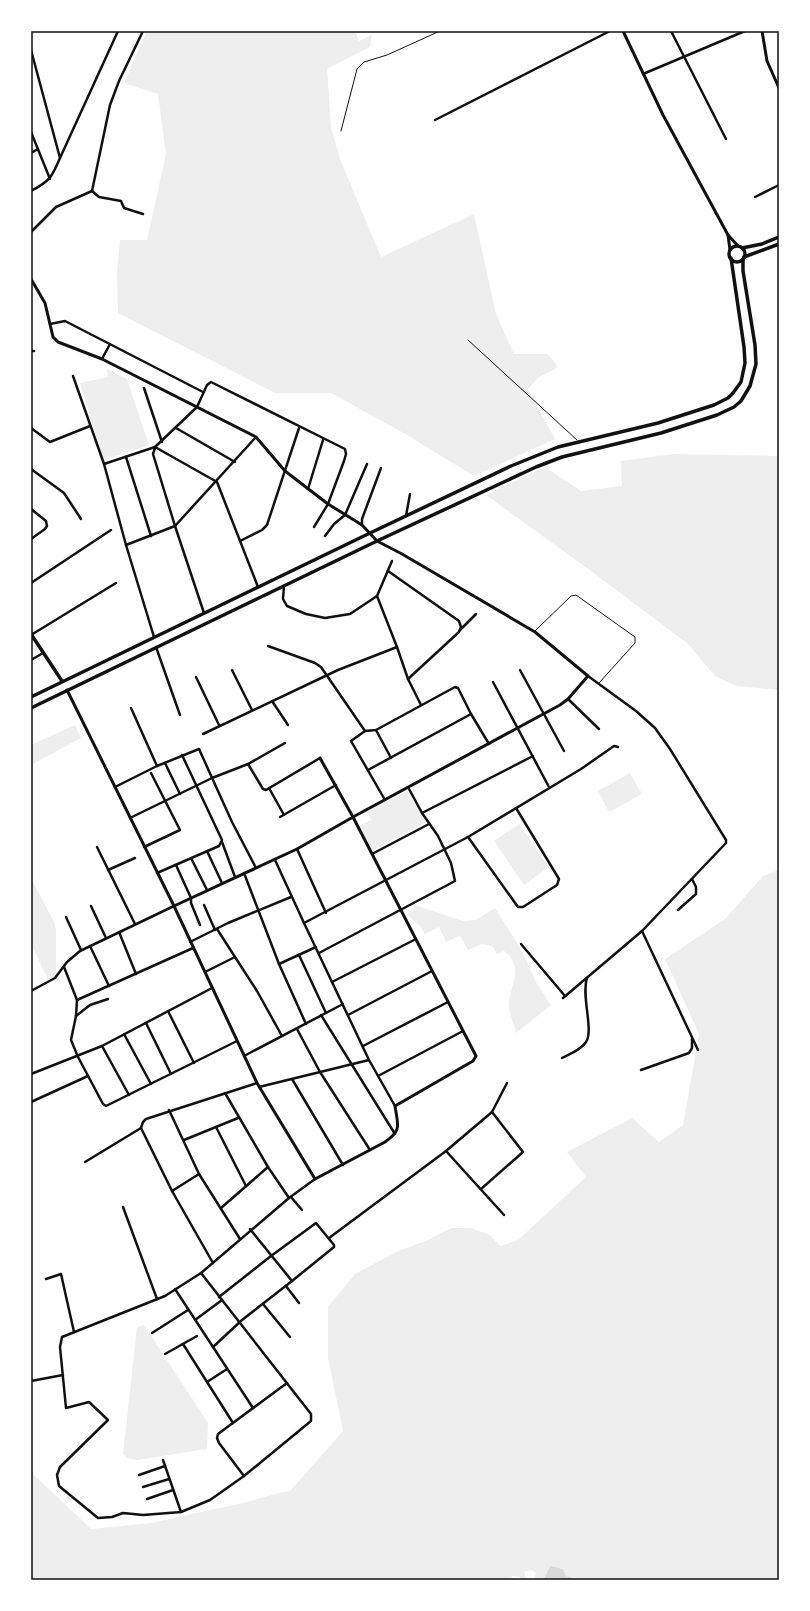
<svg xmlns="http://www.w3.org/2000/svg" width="810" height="1611" font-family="'IBM Plex Sans',sans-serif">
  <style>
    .green { fill: #eee }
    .water { fill: #d9d9d9 }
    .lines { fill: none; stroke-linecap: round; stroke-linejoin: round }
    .service { stroke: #111; stroke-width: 1 }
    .minor { stroke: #111; stroke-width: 2.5 }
    .tertiary { stroke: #111; stroke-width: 3 }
    .secondary { stroke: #111; stroke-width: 3.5 }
    .primary { stroke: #111; stroke-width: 3.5 }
    .neatline { fill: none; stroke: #111; stroke-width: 1.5 }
  </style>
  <rect width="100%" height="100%" fill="#fff"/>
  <!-- green -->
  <g class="green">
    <polygon points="147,31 355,31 359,41 372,35 370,47 327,69 331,127 340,159 381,257 474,214 496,314 514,354 548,354 558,367 538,378 528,389 555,439 474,476 407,435 331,393 275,393 118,313 117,272 120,240 147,240 166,154 158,94 124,83"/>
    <polygon points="107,369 127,379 149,445 103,460 80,383 108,377"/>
    <polygon points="674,454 779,456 779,690 736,686 715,676 688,644 591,571 486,495 545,467 581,491 622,486 621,461"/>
    <polygon points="75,725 81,738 31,765 31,745"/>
    <polygon points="630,773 642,794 609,812 598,791"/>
    <polygon points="409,790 426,822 371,851 359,826 371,820 367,811"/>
    <polygon points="519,824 549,867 524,885 494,841"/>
    <path d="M779,870v710h-207l-2,-3 -4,-1 -3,-7 -12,-3c-4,3 -4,10 -9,14h-9l3,-7 -5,-3 -7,2 2,8h-5l-1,-3 -7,-1 -4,4h-478v-108l60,57 60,-6 87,-19 53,-14 52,-59 -15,-73v-51l27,-33 43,-23 28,-10 25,-13h20l19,7 10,11 18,-6 68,-63 -19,-25 65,-34 27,24 24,-17 16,-91 -34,-75 60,-40 38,-43z"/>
    <polygon points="31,878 54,922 56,930 56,976 48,980 31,943"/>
    <path d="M415,905l48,16 12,-1 20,-12 27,43 14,31 15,23 -35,28c-2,-9 -7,-19 -7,-27 0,-23 17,-37 -5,-55l-7,3 -5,-8 -10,-2 -14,6 -8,-14 -14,6 -7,-15 -14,7 -5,-8 -13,-12z"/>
    <polygon points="144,1325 208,1423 207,1449 137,1460 127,1458 123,1454 137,1327"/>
  </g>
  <!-- water -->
  <path class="water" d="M551,1566l12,3 3,7 4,1 2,3h-30c5,-4 5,-11 9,-14z"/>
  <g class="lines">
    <!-- service -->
    <g class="service">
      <polyline points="341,131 357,69 364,62 387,55 440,31"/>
      <polyline points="468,340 577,440"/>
      <polyline points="535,631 571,596 576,595 635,637 635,643 599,683"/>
    </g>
    <!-- minor -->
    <g class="minor">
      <polyline points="671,31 726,139"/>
      <polyline points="31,50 60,158 118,31"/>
      <polyline points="643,74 745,31"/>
      <polyline points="435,120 610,31"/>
      <polyline points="31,132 50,179"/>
      <polyline points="31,153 38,149"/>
      <path d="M31,191c19,-10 21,-14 29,-33"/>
      <polyline points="92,191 99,197 121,201 124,208 143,214"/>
      <polyline points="755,197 779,185"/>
      <polyline points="31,232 56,207 92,191 110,105 119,81 143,31"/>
      <polyline points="50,324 65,321 203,392"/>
      <polyline points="31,351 34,351"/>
      <polyline points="102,359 110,344"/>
      <polyline points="73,376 104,464 126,545 154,637"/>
      <polyline points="144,388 162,442"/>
      <polyline points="31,428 50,442 90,426"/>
      <polyline points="176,428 235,462"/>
      <polyline points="155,447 217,482 258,587"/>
      <polyline points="155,448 153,454 175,526 204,613"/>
      <polyline points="126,457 151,536"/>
      <polyline points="104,464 155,447 197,407 207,385 211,382 345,449 346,454 344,461 328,504 314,527"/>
      <polyline points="31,469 64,493 81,519"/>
      <polyline points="308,489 323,440"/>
      <polyline points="31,509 46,521 47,526 45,529 31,539"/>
      <polyline points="406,516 410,494"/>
      <polyline points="362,525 362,519 381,468"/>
      <polyline points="325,536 334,524 345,515 367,464"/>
      <polyline points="240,541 262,530 267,525 299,428"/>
      <polyline points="126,545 175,526 256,437"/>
      <polyline points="31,583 111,530"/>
      <polyline points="284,586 283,599 287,606 306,614 325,618 350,614 377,596 397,647 408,679 459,632 461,627 459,621 388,571"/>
      <polyline points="377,596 392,561"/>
      <polyline points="460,630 476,614"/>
      <polyline points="31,635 116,583"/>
      <polyline points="268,646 315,663 321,667 365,731"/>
      <polyline points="156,647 180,715"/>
      <polyline points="31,660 43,653"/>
      <polyline points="232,670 252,710"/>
      <polyline points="520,670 564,751"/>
      <polyline points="196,677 219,725"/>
      <polyline points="408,679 421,705"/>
      <polyline points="493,682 549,787"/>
      <polyline points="568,699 599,729"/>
      <polyline points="272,701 288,725"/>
      <polyline points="131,708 157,766"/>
      <polyline points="376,730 391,758"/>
      <polyline points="203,734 338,670 397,647"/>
      <polyline points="165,763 180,794"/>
      <polyline points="248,764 263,789 266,790 320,758"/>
      <polyline points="368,770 471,714"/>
      <polyline points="115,787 157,766 199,749 232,822 256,868"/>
      <polyline points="269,788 284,815"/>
      <polyline points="385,800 351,741 365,731 376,730 455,687 458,688 471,714 489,744"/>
      <polyline points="422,813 533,756"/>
      <polyline points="280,817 336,785"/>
      <polyline points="130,818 212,778 248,764 285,743"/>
      <polyline points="468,837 518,907 523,907 557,885 559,879 516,808"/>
      <polyline points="222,842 235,877"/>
      <polyline points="97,847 135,924"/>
      <polyline points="144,847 180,830 151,773"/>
      <polyline points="297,849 326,913"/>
      <polyline points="207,851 222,883"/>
      <polyline points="372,854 429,824"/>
      <polyline points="191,858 207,890"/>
      <polyline points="275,860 304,923 369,1060 395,1106"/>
      <polyline points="176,865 191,898 191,903 200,925"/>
      <polyline points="108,870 135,858"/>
      <polyline points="157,873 219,846 222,840 182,755"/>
      <polyline points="244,873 279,964 306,1024"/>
      <polyline points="204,905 215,930"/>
      <polyline points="91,906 106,938"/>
      <polyline points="678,910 696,894 696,887 692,879"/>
      <polyline points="66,917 81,950"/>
      <polyline points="304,923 468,837 581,769 614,746 618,747"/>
      <polyline points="217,929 257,991 282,1036"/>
      <polyline points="642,931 698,1050"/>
      <polyline points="119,932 136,974"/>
      <polyline points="190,942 228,923 291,897"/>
      <polyline points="521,944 565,996"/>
      <polyline points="90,946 109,986"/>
      <polyline points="319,953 455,881 451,863 438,836 422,813 408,787"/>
      <polyline points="299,955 326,1013"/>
      <polyline points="279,964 316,947"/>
      <polyline points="64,967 77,1000 76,1016"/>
      <polyline points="205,972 235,957"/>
      <polyline points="332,982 416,939"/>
      <polyline points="31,991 55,978 67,962 80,951 174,906"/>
      <polyline points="563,998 642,931 726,843 726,840 670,749 655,728 636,711 588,676"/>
      <polyline points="108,999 90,1005 76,1016 71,1040 78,1057 103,1104 106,1106 237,1041"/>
      <polyline points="77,1000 193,948"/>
      <polyline points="168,1011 194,1063"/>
      <polyline points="321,1015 395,1134"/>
      <polyline points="348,1015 432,971"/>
      <polyline points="146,1023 171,1074"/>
      <polyline points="297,1029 320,1072 370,1150"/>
      <polyline points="124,1034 151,1084"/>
      <polyline points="102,1046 129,1095"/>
      <polyline points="363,1046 448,1002"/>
      <polyline points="244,1056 343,1004"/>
      <path d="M562,1058c8,-4 19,-8 24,-16 8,-12 -5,-46 1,-64"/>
      <polyline points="641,1070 689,1053 692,1048 692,1039"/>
      <polyline points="31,1074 102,1046 212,988"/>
      <polyline points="378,1076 463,1031"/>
      <polyline points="292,1079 343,1165"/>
      <polyline points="259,1087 369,1060"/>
      <polyline points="225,1093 268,1167 289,1198"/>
      <polyline points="31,1102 88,1076"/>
      <polyline points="169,1110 199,1174 240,1239"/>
      <polyline points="216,1127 246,1186"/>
      <polyline points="184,1140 238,1118"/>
      <polyline points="446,1151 492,1112 507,1083"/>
      <polyline points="85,1162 141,1128"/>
      <polyline points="481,1189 523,1152 492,1112"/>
      <polyline points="172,1191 199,1174"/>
      <polyline points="291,1197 302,1210"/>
      <polyline points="123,1207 157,1299"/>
      <polyline points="221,1208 268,1167"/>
      <polyline points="329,1238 446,1151 504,1215"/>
      <polyline points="213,1263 172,1191 141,1128 143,1122 146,1119 257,1083"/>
      <polyline points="201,1273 311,1414 311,1421 244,1476 210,1500 181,1512 143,1515 123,1513 112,1517 98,1518 59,1486 57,1475 60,1467 108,1420 89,1402 66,1408 60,1347 62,1337 165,1296 201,1273 289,1198 315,1179"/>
      <polyline points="46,1279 61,1274 74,1332"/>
      <polyline points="286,1286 299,1303"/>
      <polyline points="175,1289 253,1408"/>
      <polyline points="219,1297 271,1256 316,1223 334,1245 334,1247 292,1281"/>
      <polyline points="263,1304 290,1337"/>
      <polyline points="195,1320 222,1300"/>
      <polyline points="152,1333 188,1310"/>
      <polyline points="183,1344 233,1423"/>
      <polyline points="213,1347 242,1320 292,1281 250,1229"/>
      <polyline points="165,1354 197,1336"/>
      <polyline points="31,1381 63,1375"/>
      <polyline points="207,1382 227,1369"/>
      <polyline points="163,1460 181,1512"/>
      <polyline points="139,1475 165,1466"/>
      <polyline points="244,1476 219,1443 217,1438 218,1434 287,1383"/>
      <polyline points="143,1487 169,1479"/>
      <polyline points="147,1499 173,1490"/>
    </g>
    <!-- tertiary -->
    <g class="tertiary">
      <polyline points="623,31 663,115 728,235 738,246"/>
      <polyline points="762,31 767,61 779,88"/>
      <polyline points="728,235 730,250"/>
      <polyline points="31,279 45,303 53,337 58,342 102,359 256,437 285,471 328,504 362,525 377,541 402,554 535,632 588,676 568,699 560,705 353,817 297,849 174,906"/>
      <path d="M67,690l107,216 83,177 58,96 70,-37c17,-12 13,-16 10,-36l78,-45 3,-5 -123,-239 -33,-59"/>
    </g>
    <!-- secondary -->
    <polyline class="secondary" points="31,634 62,681"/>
    <!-- primary -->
    <g class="primary">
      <circle cx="737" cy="254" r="8"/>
      <polyline points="742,248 762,244 779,237"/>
      <polyline points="744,257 779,244"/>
      <polyline points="31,697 368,534 511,466 558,447 658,423 714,405 728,398 733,393 741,382 745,363 744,347 731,258"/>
      <polyline points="31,708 377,541 536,467 562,457 661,433 717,415 734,407 741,401 750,386 756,364 755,345 743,271 743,259"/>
    </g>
  </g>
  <!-- border -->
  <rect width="810" height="1611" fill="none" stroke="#ffffff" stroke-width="64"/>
  <rect x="32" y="32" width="746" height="1547" class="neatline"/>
</svg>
